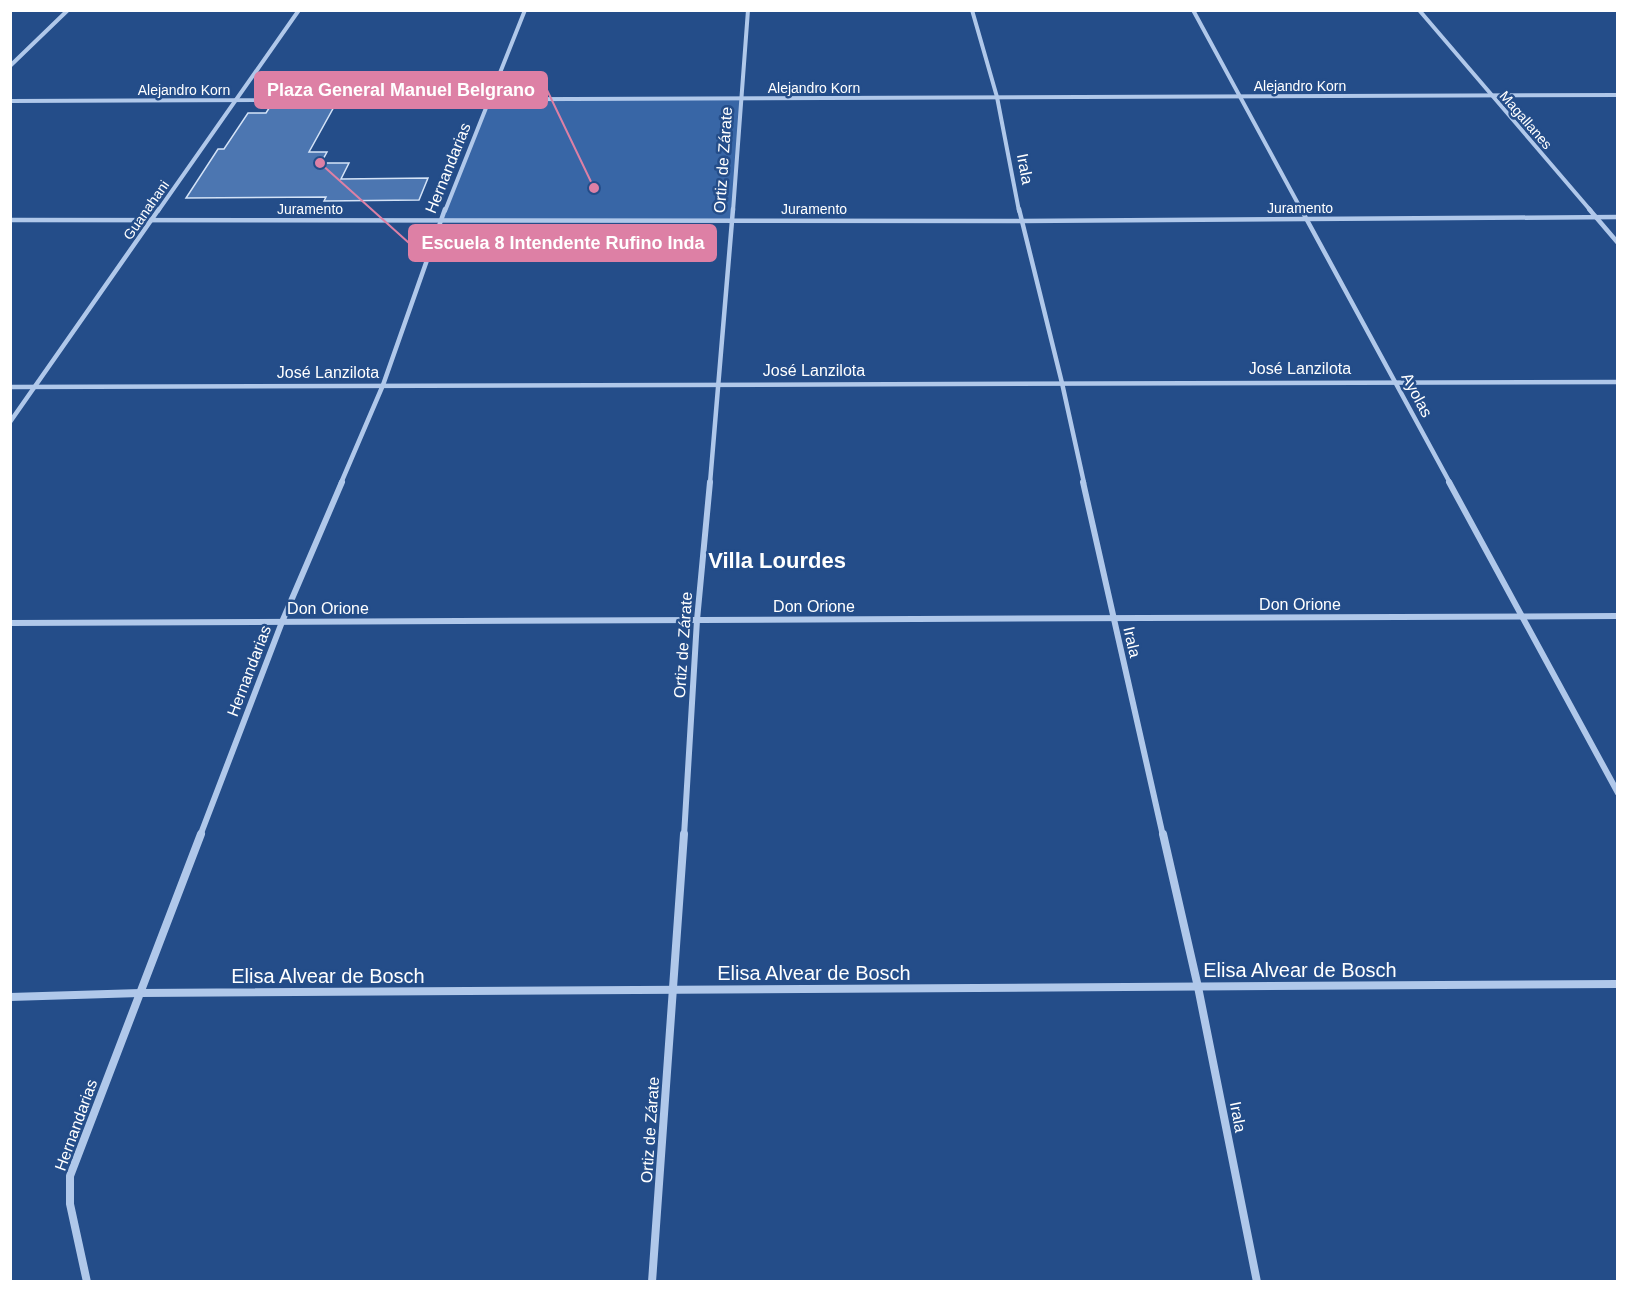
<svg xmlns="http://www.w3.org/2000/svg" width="1628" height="1292" font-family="Helvetica,sans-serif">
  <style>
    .green { fill: #3866a6 }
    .building { fill: #4c76b1; stroke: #d4e3f7; stroke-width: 1.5 }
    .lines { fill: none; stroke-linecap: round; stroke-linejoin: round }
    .street-far3 { stroke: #b0c8ea; stroke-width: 4 }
    .street-far2 { stroke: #b0c8ea; stroke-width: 4.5 }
    .street-far1 { stroke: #b0c8ea; stroke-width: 6 }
    .street { stroke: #b0c8ea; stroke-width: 8 }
    .labels { text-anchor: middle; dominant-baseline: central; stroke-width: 5; stroke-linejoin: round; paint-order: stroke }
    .far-street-label { font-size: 14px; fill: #fff; stroke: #244d89 }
    .street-label { font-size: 16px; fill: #fff; stroke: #244d89 }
    .near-street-label { font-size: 20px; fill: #fff; stroke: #244d89 }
    .district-label { font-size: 22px; font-weight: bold; fill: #fff; stroke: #244d89 }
    .leader { fill: none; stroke: #dd80a5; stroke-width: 2 }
    .callout-dot { fill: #dd80a5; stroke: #244d89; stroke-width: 2 }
    .callout { fill: #dd80a5; stroke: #dd80a5; stroke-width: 2 }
    .callout-label { font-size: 18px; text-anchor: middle; font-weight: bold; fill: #fff }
  </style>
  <rect width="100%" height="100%" fill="#244d89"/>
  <!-- green -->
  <polygon class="green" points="741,98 732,219 441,220 491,99"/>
  <!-- building -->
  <polygon class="building" points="271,105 335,105 309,152 327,152 321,163 349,163 341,179 428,178 419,200 324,201 326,197 186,198 218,149 224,149 248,113 266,113"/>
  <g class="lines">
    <!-- street-far3 -->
    <g class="street-far3">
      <polyline points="972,10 997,97 1019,211"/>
      <polyline points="1193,10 1302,211"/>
      <polyline points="1419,10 1591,211"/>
      <polyline points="10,66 68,10"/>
      <polyline points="10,101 1618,95"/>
      <polyline points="158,211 299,10"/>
      <polyline points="445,211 525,10"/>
      <polyline points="733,211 748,10"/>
    </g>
    <!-- street-far2 -->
    <g class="street-far2">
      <polyline points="1019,209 1062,383 1084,483"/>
      <polyline points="1301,209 1450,483"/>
      <polyline points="1589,209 1618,243"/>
      <polyline points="10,220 1021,221 1618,217"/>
      <polyline points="10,387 1618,382"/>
      <polyline points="10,422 159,209"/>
      <polyline points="341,483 383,385 445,209"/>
      <polyline points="710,483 733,209"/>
    </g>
    <!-- street-far1 -->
    <g class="street-far1">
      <polyline points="1083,482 1163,836"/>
      <polyline points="1449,482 1618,793"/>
      <polyline points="10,623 1618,616"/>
      <polyline points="200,836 282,622 342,482"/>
      <polyline points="684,836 697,620 710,482"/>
    </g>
    <!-- street -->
    <g class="street">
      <polyline points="1163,834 1198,987 1257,1282"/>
      <polyline points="10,997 140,993 1618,984"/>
      <polyline points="87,1282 70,1204 70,1176 201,834"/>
      <polyline points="652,1282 684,834"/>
    </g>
  </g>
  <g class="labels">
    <!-- far-street labels -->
    <g class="far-street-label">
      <text x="1300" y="86">Alejandro Korn</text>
      <text x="814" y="88">Alejandro Korn</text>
      <text x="184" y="90">Alejandro Korn</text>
      <text transform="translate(1526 120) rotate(49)">Magallanes</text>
      <text x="1300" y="208">Juramento</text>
      <text x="310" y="209">Juramento</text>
      <text x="814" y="209">Juramento</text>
      <text transform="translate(146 210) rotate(-55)">Guanahani</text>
    </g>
    <!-- street labels -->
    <g class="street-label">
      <text transform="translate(723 160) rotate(-86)">Ortiz de Zárate</text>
      <text transform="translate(448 168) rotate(-68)">Hernandarias</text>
      <text transform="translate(1025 169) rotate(79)">Irala</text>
      <text x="1300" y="368">José Lanzilota</text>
      <text x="814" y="370">José Lanzilota</text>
      <text x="328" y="372">José Lanzilota</text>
      <text transform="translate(1417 395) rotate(62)">Ayolas</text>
      <text x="1300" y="604">Don Orione</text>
      <text x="814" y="606">Don Orione</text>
      <text x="328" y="608">Don Orione</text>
      <text transform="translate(1132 642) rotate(77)">Irala</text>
      <text transform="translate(683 645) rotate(-86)">Ortiz de Zárate</text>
      <text transform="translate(249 671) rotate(-69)">Hernandarias</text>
      <text transform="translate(1238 1117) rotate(79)">Irala</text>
      <text transform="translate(76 1125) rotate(-70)">Hernandarias</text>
      <text transform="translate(650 1130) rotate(-86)">Ortiz de Zárate</text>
    </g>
    <!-- near-street labels -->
    <g class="near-street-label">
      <text x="1300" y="970">Elisa Alvear de Bosch</text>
      <text x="814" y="973">Elisa Alvear de Bosch</text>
      <text x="328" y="976">Elisa Alvear de Bosch</text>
    </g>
    <!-- district labels -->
    <g class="district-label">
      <text x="777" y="560">Villa Lourdes</text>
    </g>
  </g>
  <!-- callouts -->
  <path class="leader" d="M594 188L547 90M320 163L409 243"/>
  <g class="callout-dot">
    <circle cx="594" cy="188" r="6"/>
    <circle cx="320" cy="163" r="6"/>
  </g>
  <g class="callout">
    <rect x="255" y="72" width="292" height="36" rx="6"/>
    <rect x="409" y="225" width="307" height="36" rx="6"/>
  </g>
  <g class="callout-label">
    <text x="401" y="96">Plaza General Manuel Belgrano</text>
    <text x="563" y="249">Escuela 8 Intendente Rufino Inda</text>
  </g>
  <!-- border -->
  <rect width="1628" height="1292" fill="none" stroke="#ffffff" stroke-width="24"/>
</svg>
